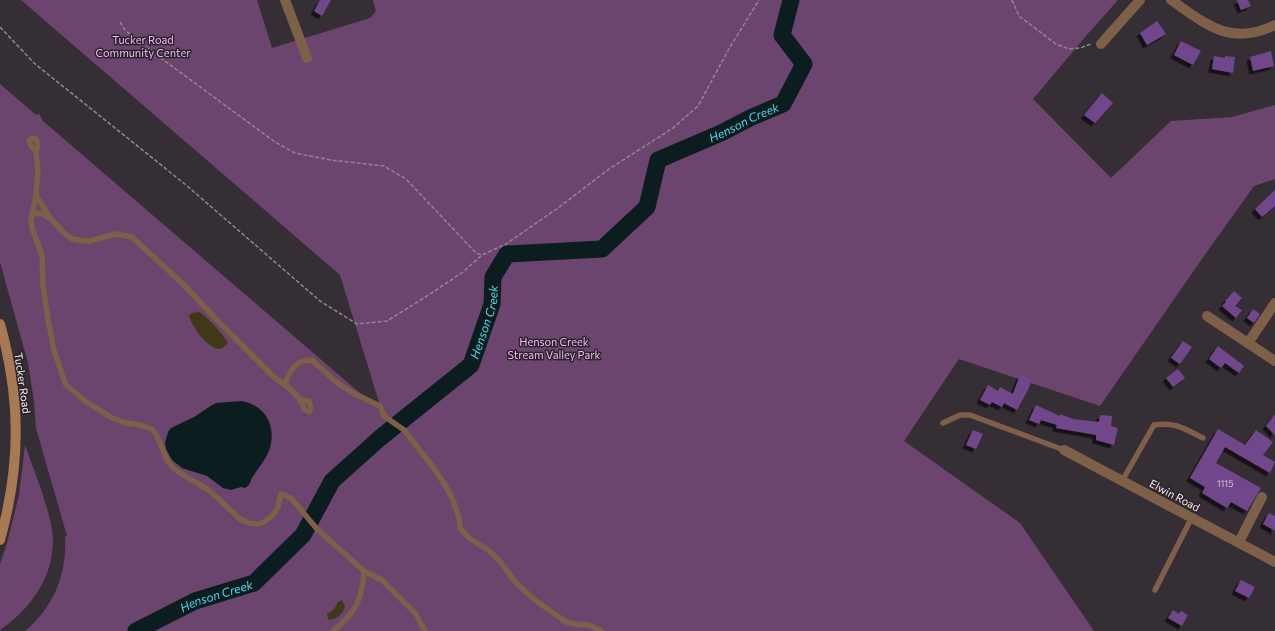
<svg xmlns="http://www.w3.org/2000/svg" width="1275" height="631" font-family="Commissioner,sans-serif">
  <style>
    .green { fill: #6c456f }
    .sand { fill: #403818 }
    .water { fill: #0c1d1f }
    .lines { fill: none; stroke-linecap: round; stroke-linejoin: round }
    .river { stroke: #0c1d1f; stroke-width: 17 }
    .building { fill: #70468b; filter: url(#shadow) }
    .path { stroke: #8e888e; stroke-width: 1.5; stroke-dasharray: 4 2; stroke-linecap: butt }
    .lane { stroke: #7e5f48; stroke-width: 5.5 }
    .street { stroke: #7e5f48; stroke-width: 10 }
    .secondary { stroke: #a97953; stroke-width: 10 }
    .labels { text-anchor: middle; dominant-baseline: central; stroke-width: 3; stroke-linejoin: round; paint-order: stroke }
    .number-label { font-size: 9px; fill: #d2c4d9 }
    .park-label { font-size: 11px; fill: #f7b6fc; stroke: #2b242b }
    .street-label { font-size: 11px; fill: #f3eef3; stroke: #2b242b }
    .water-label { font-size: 12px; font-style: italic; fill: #50d9e9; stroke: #2b242b }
  </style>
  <defs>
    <filter id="shadow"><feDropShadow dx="-3.5" dy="3.5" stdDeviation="0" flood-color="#0009"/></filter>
  </defs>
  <rect width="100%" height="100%" fill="#352e35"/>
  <!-- green -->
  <g class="green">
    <path d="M21,0h236l15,48 98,-30 6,-7 -3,-11h745l-32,36 -53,63 78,79 60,-57 61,-4 43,-12v74l-21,7 -50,70 -104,150 -141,-47 -55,82 116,82 74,108h-1069c29,-24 42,-57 40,-94l2,-1 -31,-108 -2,-27 -6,-38 -28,-101v-178l36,31 3,-1 4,7 339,291 -42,-137z"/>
    <path d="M25,445c9,26 20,52 26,79 9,43 -16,82 -51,106v-66l7,-21 12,-48z"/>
  </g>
  <!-- sand -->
  <g class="sand">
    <path d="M198,312c7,1 26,24 30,31 -3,3 -6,6 -10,6 -10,-1 -28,-24 -29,-34l3,-2z"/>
    <path d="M342,600l3,6c-1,7 -10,16 -17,13l-1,-5 7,-5 4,-7z"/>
  </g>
  <!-- water -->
  <path class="water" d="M242,401c24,5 34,24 28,47 -4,12 -12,20 -18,30 -2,4 -2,7 -7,10l-4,-1 -10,3 -8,-2 -16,-12 -25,-8 -10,-8 -6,-11 -1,-6 3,-11 3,-4 23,-11 18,-12 4,-2z"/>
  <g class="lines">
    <!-- river -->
    <path class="river" id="s1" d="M136,631l59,-30 59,-18 49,-48 29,-54 48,-43 91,-73 21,-61 1,-27 14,-23 95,-5 45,-42 11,-47 63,-27 31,-16 31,-13 21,-40 -22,-29 9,-35"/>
  </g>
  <!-- building -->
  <g class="building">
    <polygon points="320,0 331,0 322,16 314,11"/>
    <polygon points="1237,0 1248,0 1251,6 1241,10"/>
    <polygon points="1157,21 1166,34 1147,45 1140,33"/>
    <polygon points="1181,41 1201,51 1193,65 1174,55"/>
    <polygon points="1271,51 1274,66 1253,71 1250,57"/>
    <polygon points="1214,56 1225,58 1225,56 1235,57 1233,73 1212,69"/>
    <polygon points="1102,93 1113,103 1095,123 1084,115"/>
    <polygon points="1275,190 1275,206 1262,217 1255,209"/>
    <polygon points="1234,291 1242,298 1235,306 1242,310 1236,318 1222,306 1226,302 1225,301"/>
    <polygon points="1253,309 1260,314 1254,323 1247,318"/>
    <polygon points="1183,341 1192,347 1180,364 1171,358"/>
    <polygon points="1218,346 1244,366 1239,373 1225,363 1221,368 1209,359"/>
    <polygon points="1178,369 1185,378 1173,387 1166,378"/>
    <polygon points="1020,375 1032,379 1028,390 1017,410 1004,403 1002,407 992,402 990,405 980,400 988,385 998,391 1000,387 1013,394"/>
    <polygon points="1036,405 1060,416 1060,414 1073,419 1099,422 1100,415 1112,416 1111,426 1118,428 1114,445 1096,440 1096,435 1056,428 1057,425 1041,420 1039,424 1029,420"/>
    <polygon points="1275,414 1275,435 1266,426"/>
    <polygon points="1218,429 1245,445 1256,430 1273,442 1263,455 1275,462 1270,473 1225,447 1216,463 1261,488 1247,511 1231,502 1227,508 1202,493 1205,487 1190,478"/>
    <polygon points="973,430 983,434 976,449 966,445"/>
    <polygon points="1269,513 1275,516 1275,531 1263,524"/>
    <polygon points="1241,580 1255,587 1249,598 1235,591"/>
    <polygon points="1173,610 1179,614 1181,611 1188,615 1182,626 1168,618"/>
  </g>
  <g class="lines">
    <!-- path -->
    <g class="path">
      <polyline points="1012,0 1019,16 1056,44 1069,49 1080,48 1091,44"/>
      <polyline points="120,22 125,30 150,50 275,142 295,153 331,160 384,166 406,179 476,253 482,255 506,244 558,208 609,169 673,128 698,106 730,47 759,0"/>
      <polyline points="0,27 34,63 186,185 320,301 357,324 387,321 424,298 463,272 482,255"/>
    </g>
    <!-- lane -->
    <g class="lane">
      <path d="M36,151l2,-6 -2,-6 -4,-1 -3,3 2,5 5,5 2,19 -2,25 -5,24 1,9 10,27 1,31 5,33 6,32 12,34 19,16 27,17 14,5 14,2 12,4 5,7 10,24 7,9 36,22 30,28 9,4 9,1 6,-2 9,-7 5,-8 3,-13 10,4 26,31 47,42c-1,27 -9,43 -31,60"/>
      <path d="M36,195l14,23 14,15 8,6 11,2h6l27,-7 16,3 53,49 30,32 61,61c12,7 24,16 28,30l5,3 2,-4 -2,-7 -7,-1"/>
      <path d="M32,216c5,-5 12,-2 17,2"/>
      <path d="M285,385c4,-14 12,-26 27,-25l24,22 17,11 27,13 4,10 20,14 29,37 12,18 8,15 6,18 1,10 9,10 19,12 10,9 18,24 19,17 21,15 10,7 10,2 12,1 14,6"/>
      <polyline points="943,423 960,415 970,415 1064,450"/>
      <path d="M1122,481l32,-56c22,-3 29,3 49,13"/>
      <polyline points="364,571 382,580 415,613 425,631"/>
      <polyline points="1155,590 1192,517"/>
    </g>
    <!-- street -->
    <g class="street">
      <polyline points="285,0 307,58"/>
      <path d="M1171,0c35,24 59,47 104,25"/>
      <polyline points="1101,44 1140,0"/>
      <polyline points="1207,316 1275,361"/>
      <polyline points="1248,343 1275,303"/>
      <polyline points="1064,450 1275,562"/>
      <polyline points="1239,542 1262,497"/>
    </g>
    <!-- secondary -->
    <path class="secondary" d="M0,324c21,75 21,141 0,216"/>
  </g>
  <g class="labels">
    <!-- number labels -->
    <g class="number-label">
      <text x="1225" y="483">1115</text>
    </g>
    <!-- park labels -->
    <g class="park-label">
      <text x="143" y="39">Tucker Road<tspan x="143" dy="13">Community Center</tspan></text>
      <text x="554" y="341">Henson Creek<tspan x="554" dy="13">Stream Valley Park</tspan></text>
    </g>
    <!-- street labels -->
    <g class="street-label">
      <text transform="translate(23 383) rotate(82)">Tucker Road</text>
      <text transform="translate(1175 495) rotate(28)">Elwin Road</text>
    </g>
    <!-- water labels -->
    <g class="water-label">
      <text stroke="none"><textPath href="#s1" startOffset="856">Henson Creek</textPath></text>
      <text stroke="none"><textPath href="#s1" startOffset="484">Henson Creek</textPath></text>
      <text stroke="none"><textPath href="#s1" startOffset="88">Henson Creek</textPath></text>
    </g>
  </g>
</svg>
